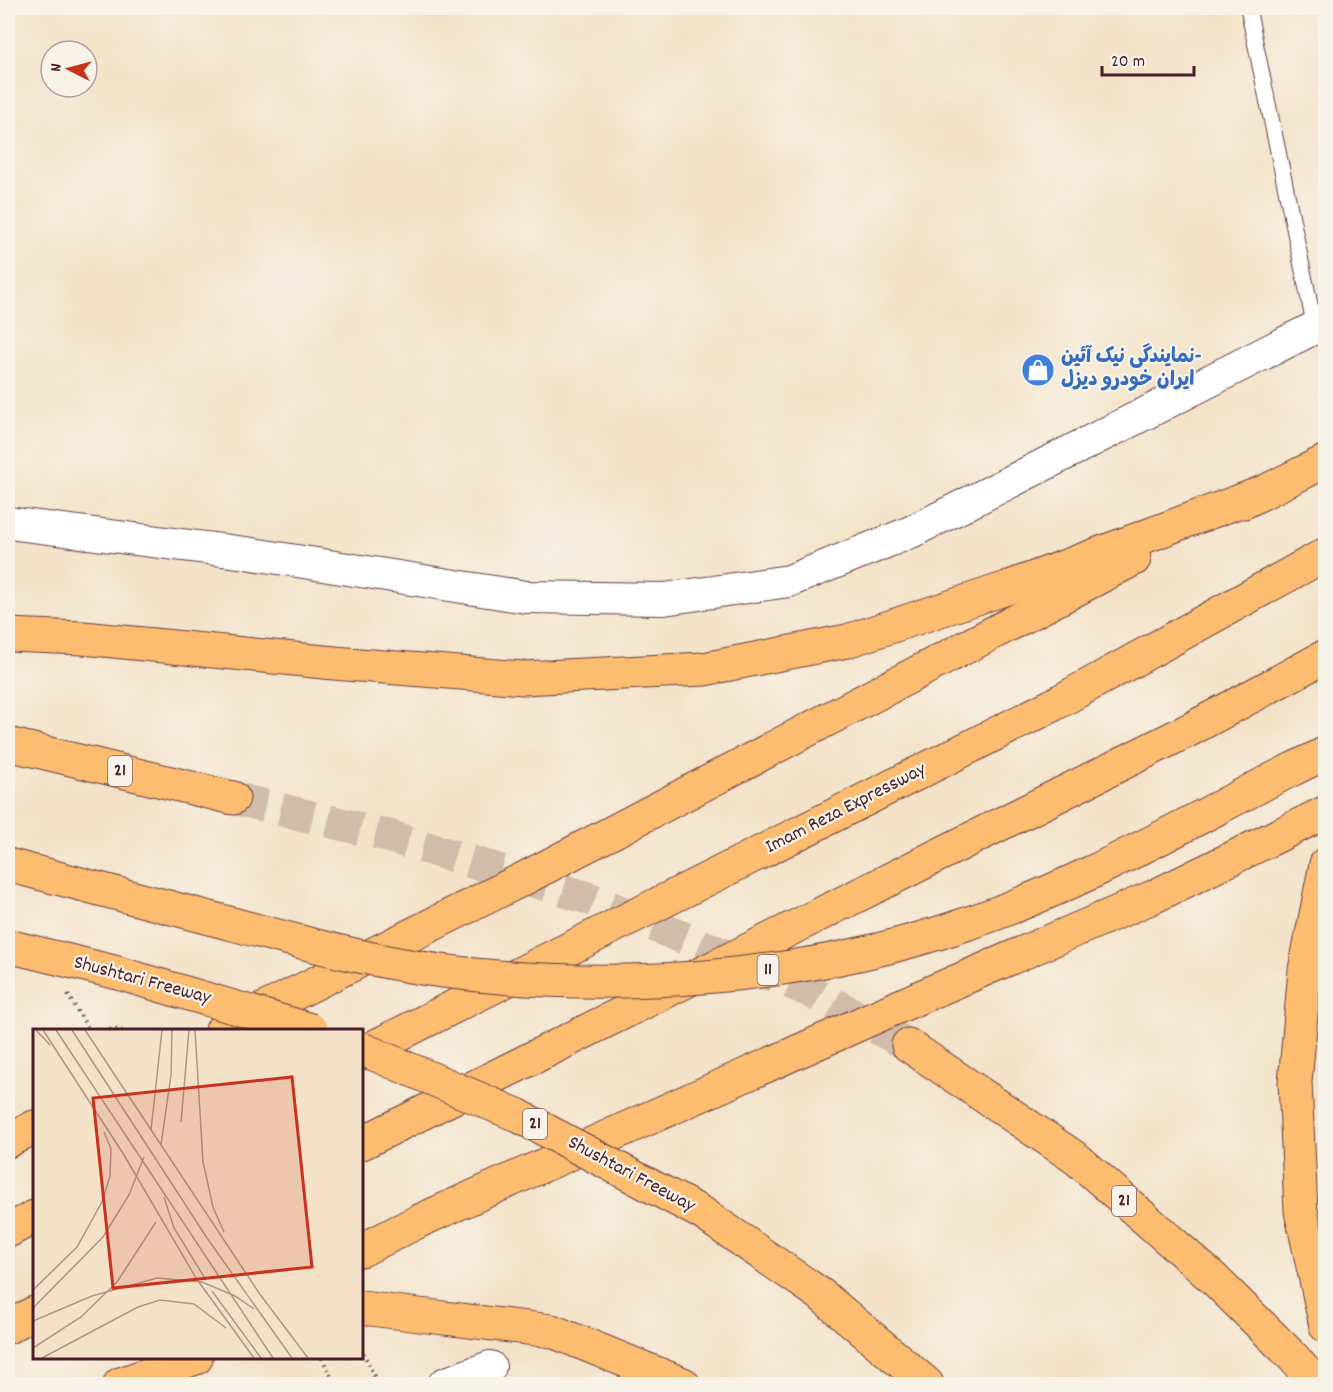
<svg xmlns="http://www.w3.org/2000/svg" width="1333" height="1392" font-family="Dekko,'Playpen Sans Arabic',sans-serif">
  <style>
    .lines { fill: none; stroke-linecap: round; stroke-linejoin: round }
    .highway-tunnel { stroke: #d1bba9; stroke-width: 33; stroke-dasharray: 33 16; stroke-linecap: butt }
    .lane-casing { stroke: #633c43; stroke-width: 17 }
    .street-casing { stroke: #633c43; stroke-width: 34 }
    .highway-casing { stroke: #633c43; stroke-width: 35 }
    .path { stroke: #633c43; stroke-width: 4; stroke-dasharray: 1.5 4.5; stroke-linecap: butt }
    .lane { stroke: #fff; stroke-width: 15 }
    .street { stroke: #fff; stroke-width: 32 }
    .highway { stroke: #fcbd6f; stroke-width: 33 }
    .highway-bridge-casing { stroke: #633c43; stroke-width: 35; stroke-linecap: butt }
    .highway-bridge { stroke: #fcbd6f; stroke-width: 33 }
    .labels { text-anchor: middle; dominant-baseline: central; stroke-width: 4.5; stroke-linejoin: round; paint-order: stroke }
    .shield { fill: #f7f3e8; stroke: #7e5f64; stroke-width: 1.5 }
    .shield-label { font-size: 18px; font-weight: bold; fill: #4a1f2b }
    .shop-label { font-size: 20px; font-weight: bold; fill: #366cbe; stroke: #f7f3e8; text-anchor: start }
    .street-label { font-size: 20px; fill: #4a1f2b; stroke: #f7f3e8 }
    .inset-road { fill: none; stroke: #af9489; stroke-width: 1.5 }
    .view { fill: #c8321e; fill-opacity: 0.15; stroke: #c8321e; stroke-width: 3 }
    .inset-edge { fill: none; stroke: #4a1f2b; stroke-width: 3 }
  </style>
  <rect width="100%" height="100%" fill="#f7f3e8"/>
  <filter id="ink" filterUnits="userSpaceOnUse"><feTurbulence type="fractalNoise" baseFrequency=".0167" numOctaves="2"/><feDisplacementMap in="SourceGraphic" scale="12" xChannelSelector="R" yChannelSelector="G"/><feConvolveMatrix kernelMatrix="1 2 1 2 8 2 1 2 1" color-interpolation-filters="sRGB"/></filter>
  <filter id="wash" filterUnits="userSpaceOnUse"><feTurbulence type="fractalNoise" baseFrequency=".008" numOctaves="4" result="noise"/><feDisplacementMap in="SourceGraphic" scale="24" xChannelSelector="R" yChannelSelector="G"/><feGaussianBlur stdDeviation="1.35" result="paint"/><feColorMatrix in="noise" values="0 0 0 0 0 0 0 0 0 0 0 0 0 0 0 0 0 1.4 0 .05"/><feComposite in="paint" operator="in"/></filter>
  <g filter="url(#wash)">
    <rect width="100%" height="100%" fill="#f3e2c8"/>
  </g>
  <g filter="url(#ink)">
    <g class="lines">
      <!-- highway-tunnel -->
      <polyline class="highway-tunnel" points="233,798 382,834 588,898 810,991 908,1045"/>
      <!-- lane casing -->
      <g class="lane-casing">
        <polyline id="lane" points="1248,8 1315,328"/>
      </g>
      <!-- street casing -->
      <g class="street-casing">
        <g id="street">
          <polyline points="8,523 246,553 526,597 664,599 789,581 911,532 1326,322"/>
          <polyline points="444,1384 490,1367"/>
        </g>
      </g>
      <!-- highway casing -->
      <g class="highway-casing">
        <g id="highway">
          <polyline points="1244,502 1326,461"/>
          <polyline points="8,635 83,638 334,663 523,678 704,669 847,641 1007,588 1264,492"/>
          <polyline points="8,744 233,798"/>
          <polyline points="1291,770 1326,753"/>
          <polyline points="1326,864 1305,970 1295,1082 1301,1211 1326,1326"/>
          <polyline points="8,865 210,918"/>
          <polyline points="8,946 118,973"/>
          <polyline points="222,1030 523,879 1134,559"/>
          <polyline points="908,1045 1077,1159 1214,1279 1293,1357 1316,1384"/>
          <polyline points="362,1053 1051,706 1326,554"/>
          <polyline points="8,1141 34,1127"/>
          <polyline points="362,1143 1189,730 1326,656"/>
          <polyline points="702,1213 820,1294 927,1384"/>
          <polyline points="8,1231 34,1217"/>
          <polyline points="362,1250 419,1221 920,997 1155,896 1326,812"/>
          <polyline points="362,1308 552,1331 683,1384"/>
          <polyline points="8,1327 34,1313"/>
          <polyline points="120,1384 196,1358"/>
        </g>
      </g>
      <!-- path -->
      <g class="path">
        <polyline points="68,995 89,1030"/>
        <polyline points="110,1030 114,1028 122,1030"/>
        <polyline points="322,1358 335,1384"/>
        <polyline points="354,1384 375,1378 362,1350"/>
      </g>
      <!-- lane -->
      <use href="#lane" class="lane"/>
      <!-- street -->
      <use href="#street" class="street"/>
      <!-- highway -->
      <use href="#highway" class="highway"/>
      <!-- highway-bridge casing -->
      <g class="highway-bridge-casing">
        <g id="highway-bridge">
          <path d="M210,918c75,20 156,43 232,53 169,22 361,9 521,-46 115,-38 221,-101 328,-155"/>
          <polyline points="118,973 311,1030"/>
          <polyline points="362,1049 517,1115 702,1213"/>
        </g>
      </g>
      <!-- highway-bridge -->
      <use href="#highway-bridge" class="highway-bridge"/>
    </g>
  </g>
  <!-- icons -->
  <defs>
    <g id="shop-disc" transform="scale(1.725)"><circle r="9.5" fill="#3f7fe0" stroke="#f7f3e8"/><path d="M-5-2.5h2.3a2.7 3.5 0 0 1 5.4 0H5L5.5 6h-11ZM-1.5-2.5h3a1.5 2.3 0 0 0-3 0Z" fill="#fff"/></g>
  </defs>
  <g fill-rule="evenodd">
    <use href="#shop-disc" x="1038" y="370"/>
  </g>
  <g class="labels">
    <!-- shield labels -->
    <g class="shield">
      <rect x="108" y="756" width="24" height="30" rx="4.5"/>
      <rect x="757.5" y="955" width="21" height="30" rx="4.5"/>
      <rect x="523" y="1109" width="24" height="30" rx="4.5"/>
      <rect x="1112" y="1186" width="24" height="30" rx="4.5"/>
    </g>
    <g class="shield-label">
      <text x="120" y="771">21</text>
      <text x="768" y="970">11</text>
      <text x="535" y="1124">21</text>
      <text x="1124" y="1201">21</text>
    </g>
    <!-- shop labels -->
    <g class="shop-label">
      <text x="1061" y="358">نمایندگی نیک آئین-<tspan x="1061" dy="23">ایران خودرو دیزل</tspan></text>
    </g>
    <!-- street labels -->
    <g class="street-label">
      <text transform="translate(846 809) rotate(-27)">Imam Reza Expressway</text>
      <text transform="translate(142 981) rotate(15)">Shushtari Freeway</text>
      <text transform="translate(631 1175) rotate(28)">Shushtari Freeway</text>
    </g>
  </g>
  <!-- overview -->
  <g transform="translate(33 1029)">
    <rect width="330" height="330" fill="#f3e2c8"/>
    <path class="inset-road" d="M3,1l14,15M10,1l81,125 72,123 58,80M23,1l217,328M39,1l135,208 85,120M52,1l174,263 49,65M162,1l8,132 10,45 11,25M148,93l8,-92M118,101l11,-100M128,116l10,-70 1,-45M131,168l10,31 32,52M0,261l44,-43 26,-47 7,-24 1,-27 -7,-17M179,262l49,67M0,279l70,-71 26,-42 15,-38M0,292l59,-25 65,-18 45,4 33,14 19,13M0,319l48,-31 36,-35 39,-60M9,329l96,-51 22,-7 34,4 32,24"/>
    <path class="view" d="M259,48l20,190 -199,21 -20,-190z"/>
    <rect width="330" height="330" class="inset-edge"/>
  </g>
  <!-- margin -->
  <rect width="1333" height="1392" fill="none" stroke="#f7f3e8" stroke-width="30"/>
  <!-- north arrow -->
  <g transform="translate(69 69) rotate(276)"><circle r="28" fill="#f7f3e8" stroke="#b29e9c" stroke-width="1.5"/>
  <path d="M0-4.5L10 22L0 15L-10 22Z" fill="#c8321e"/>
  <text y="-9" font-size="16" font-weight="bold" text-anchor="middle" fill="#4a1f2b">N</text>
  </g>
  <!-- scale -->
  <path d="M1102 66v9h92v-9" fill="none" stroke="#4a1f2b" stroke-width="3"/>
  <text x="1111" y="66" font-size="18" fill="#4a1f2b" stroke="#f7f3e8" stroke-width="4.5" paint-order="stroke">20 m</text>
</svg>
